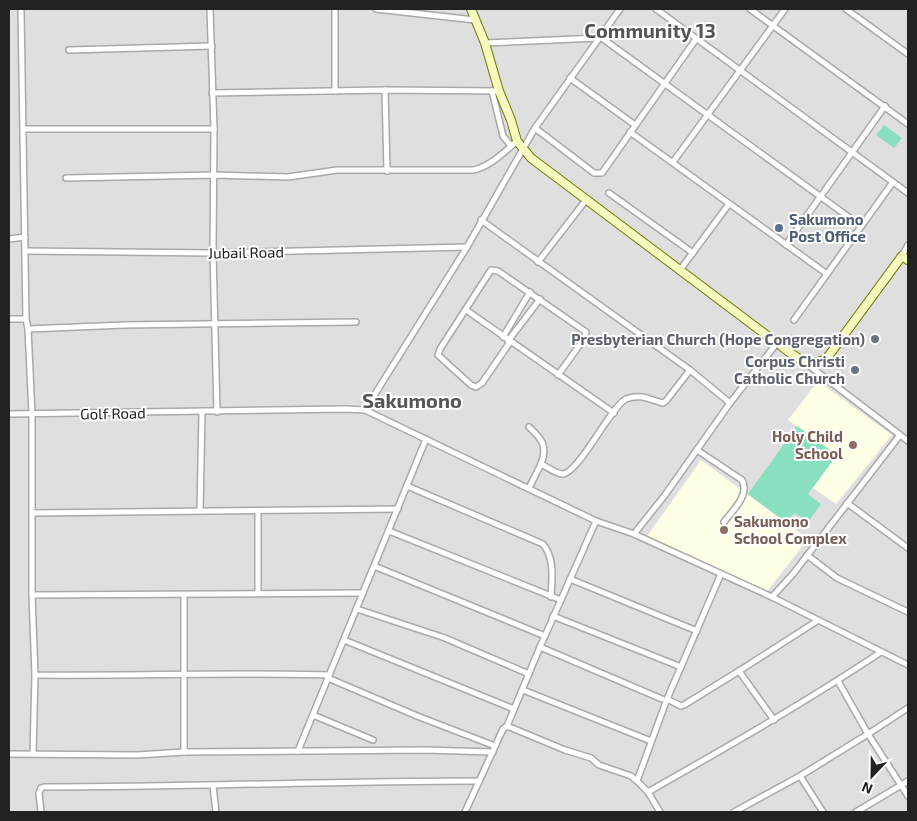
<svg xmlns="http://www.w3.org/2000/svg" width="917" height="821" font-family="'Exo 2',sans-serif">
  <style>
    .residential { fill: #e0dfdf }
    .education { fill: #ffffe5 }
    .pitch { fill: #88e0be }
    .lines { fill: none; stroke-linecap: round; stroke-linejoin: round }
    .street-casing { stroke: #a9a9a9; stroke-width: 8 }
    .secondary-casing { stroke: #707d05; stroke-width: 10 }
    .street { stroke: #fff; stroke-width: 5 }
    .secondary { stroke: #f7fabf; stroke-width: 8 }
    .service-dot { fill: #5c6f8a; stroke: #fff; stroke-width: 2 }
    .worship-dot { fill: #6b7280; stroke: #fff; stroke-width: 2 }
    .education-dot { fill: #8d6e63; stroke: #fff; stroke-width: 2 }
    .labels { text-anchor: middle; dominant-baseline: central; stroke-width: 4; stroke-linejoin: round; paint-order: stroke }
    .service-label { font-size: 15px; font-weight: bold; fill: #4e5e75; stroke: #fff; text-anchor: start }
    .street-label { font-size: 15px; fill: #222; stroke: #fff }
    .worship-label { font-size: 15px; font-weight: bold; fill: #5b616d; stroke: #fff; text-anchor: end }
    .education-label { font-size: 15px; font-weight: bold; fill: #785e54; stroke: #fff; text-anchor: end }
    .district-label { font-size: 20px; font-weight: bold; fill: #555; stroke: #fff }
  </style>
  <rect width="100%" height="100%" fill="#f2efe9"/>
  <!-- residential -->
  <rect class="residential" x="9" y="9" width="899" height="803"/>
  <!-- education -->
  <g class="education">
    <polygon points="818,381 892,435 836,504 813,488 836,455 788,420"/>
    <polygon points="701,460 808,539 765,594 646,538"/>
  </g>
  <!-- pitch -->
  <g class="pitch">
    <polygon points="884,125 902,138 894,148 876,135"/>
    <polygon points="797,426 837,455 808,494 821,504 808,522 794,513 787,523 748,494"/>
  </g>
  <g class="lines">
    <!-- street casing -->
    <g class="street-casing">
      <g id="street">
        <polyline points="210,9 214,129 213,253 217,412"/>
        <polyline points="335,9 335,91"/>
        <polyline points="376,9 475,20"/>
        <polyline points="656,9 908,193"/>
        <polyline points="750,9 908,124"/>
        <polyline points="846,9 908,54"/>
        <path d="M21,11l5,308 2,10 4,85v181l3,80c98,1 196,-3 294,0"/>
        <polyline points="599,36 861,226"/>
        <polyline points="485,43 598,38"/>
        <polyline points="69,50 212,46"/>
        <polyline points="570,78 635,125"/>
        <polyline points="385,90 387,171"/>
        <polyline points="492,91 503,136 511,146"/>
        <polyline points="212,93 385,90 499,91"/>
        <polyline points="535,128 594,173 602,173 696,39"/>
        <polyline points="24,129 214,129"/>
        <polyline points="630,132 827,274"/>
        <polyline points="673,162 785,9"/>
        <path d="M66,178l148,-3 74,2 49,-7h137c18,-5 29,-17 43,-29"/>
        <polyline points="609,193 693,253"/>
        <polyline points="481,220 690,370 730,403"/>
        <polyline points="9,239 25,237"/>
        <polyline points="786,245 885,106"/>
        <polyline points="25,251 213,253 467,247"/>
        <polyline points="902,256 908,245"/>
        <polyline points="538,262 586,200"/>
        <polyline points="680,270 729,204"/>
        <polyline points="466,310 614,413"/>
        <polyline points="9,319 26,319"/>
        <polyline points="794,320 893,182"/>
        <polyline points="28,329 124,325 356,322"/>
        <polyline points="503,337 530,292"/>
        <polyline points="508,341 540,299"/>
        <polyline points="510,342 482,383 476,387 471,385 438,355 440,349 491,270 498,271 586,332 584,339 558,375"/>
        <polyline points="807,364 908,441"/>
        <polyline points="365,410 467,247 535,128 620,9"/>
        <polyline points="9,414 346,409 365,410 596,521 634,534 772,597 908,665"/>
        <path d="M529,427c13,12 19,19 12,37"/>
        <path d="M697,450l45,30c8,15 -9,30 -18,42"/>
        <path d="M407,486l136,58c12,15 9,34 8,53"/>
        <path d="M529,488l12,-24c6,3 14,9 21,10 16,1 49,-68 64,-75 14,-6 24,1 37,4l3,-2 24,-31"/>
        <polyline points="847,503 908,548"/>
        <polyline points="200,511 202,412"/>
        <polyline points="33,513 398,509"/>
        <polyline points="389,531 561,600"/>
        <polyline points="634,534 665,495 730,403 777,343"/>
        <polyline points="807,555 837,578 908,612"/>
        <polyline points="374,566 545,636"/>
        <polyline points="570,579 697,631"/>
        <polyline points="258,593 258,511"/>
        <polyline points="32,595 363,593"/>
        <polyline points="184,595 184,752"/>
        <polyline points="772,597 793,574 900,435"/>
        <polyline points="357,609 445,638 529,674"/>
        <polyline points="553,616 681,667"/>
        <polyline points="344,640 514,709"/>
        <polyline points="540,647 662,699"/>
        <polyline points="739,671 817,621"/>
        <polyline points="328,678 417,716 495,746"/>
        <polyline points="838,681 868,734 908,796"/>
        <polyline points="523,690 651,741"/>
        <polyline points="667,699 681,706 684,705 739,671 774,720"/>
        <polyline points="313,715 373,740"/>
        <polyline points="507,726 565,750 591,758 599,765 631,776 637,781 648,792 660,812"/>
        <polyline points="298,751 426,439"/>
        <polyline points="9,754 137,755 184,752 425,750 493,752"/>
        <polyline points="33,754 35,675"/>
        <polyline points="800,776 823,812"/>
        <polyline points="637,781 667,699 721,574"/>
        <polyline points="213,786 216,812"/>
        <path d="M648,792c79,-45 158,-90 233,-140"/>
        <path d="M41,812l-2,-19 2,-5 3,-1c145,0 290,-6 435,-6"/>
        <polyline points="465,812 503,729 507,726 540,647 596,521"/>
        <polyline points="734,812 800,776 868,734 908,708"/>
        <polyline points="856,812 908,781"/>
      </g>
    </g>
    <!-- secondary casing -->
    <g class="secondary-casing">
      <path id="secondary" d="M471,9l14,34 14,48 12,29 6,21 14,17 246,185c16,11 30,28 50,15l75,-102 6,4"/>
    </g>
    <!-- street -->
    <use href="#street" class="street"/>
    <!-- secondary -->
    <use href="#secondary" class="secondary"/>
  </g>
  <!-- markers -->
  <circle class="service-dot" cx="779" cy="228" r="5"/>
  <g class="worship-dot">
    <circle cx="875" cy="339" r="5"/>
    <circle cx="855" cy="370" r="5"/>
  </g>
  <g class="education-dot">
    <circle cx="853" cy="445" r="5"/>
    <circle cx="724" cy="530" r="5"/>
  </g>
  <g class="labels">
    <!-- service labels -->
    <g class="service-label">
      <text x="789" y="219">Sakumono<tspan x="789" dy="17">Post Office</tspan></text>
    </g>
    <!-- street labels -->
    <g class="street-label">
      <text transform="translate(246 252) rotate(-1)">Jubail Road</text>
      <text transform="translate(113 413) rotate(-1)">Golf Road</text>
    </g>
    <!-- worship labels -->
    <g class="worship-label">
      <text x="865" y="339">Presbyterian Church (Hope Congregation)</text>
      <text x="845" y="361">Corpus Christi<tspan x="845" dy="17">Catholic Church</tspan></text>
    </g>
    <!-- education labels -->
    <g class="education-label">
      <text x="843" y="436">Holy Child<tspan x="843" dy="17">School</tspan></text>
      <text x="734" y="521" text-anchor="start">Sakumono<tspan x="734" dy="17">School Complex</tspan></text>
    </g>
    <!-- district labels -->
    <g class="district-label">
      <text x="650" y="30">Community 13</text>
      <text x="412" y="400">Sakumono</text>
    </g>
  </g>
  <!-- border -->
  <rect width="917" height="821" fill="none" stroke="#222222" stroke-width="20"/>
  <!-- north arrow -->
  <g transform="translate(872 776) rotate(202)" stroke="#ffffff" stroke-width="4" paint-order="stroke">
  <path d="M0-4L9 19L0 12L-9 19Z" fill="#222222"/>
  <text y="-8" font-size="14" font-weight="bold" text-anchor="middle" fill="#222222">N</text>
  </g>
</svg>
